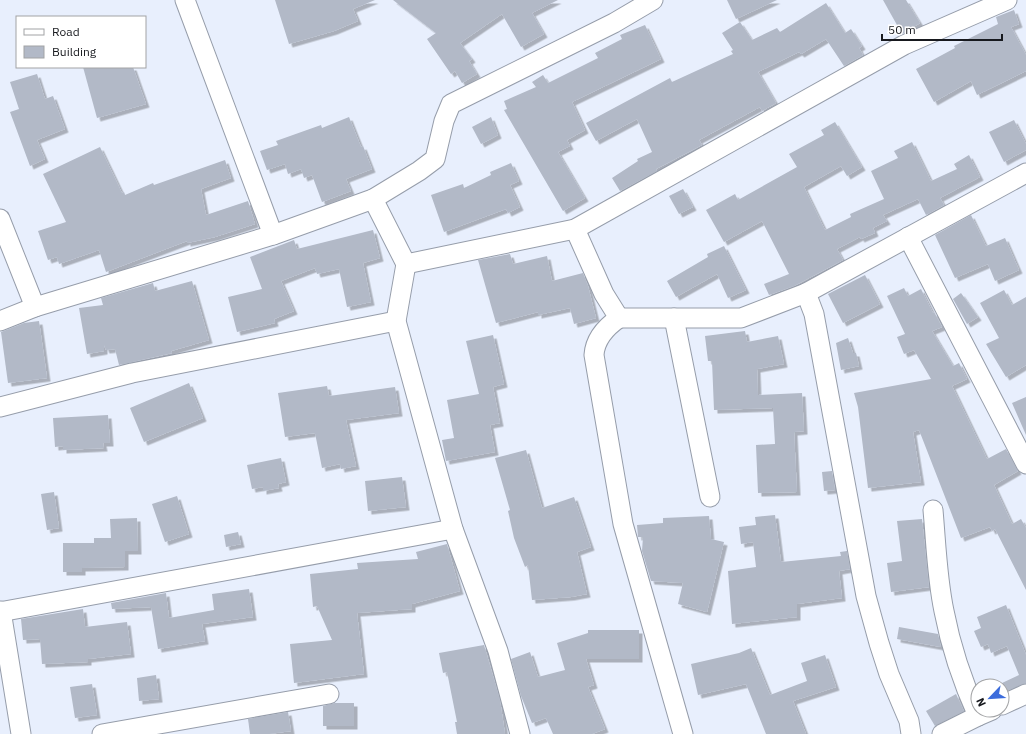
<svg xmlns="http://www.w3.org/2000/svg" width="1026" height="734" font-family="'IBM Plex Sans',sans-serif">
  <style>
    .building { fill: #b2b9c7; filter: url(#shadow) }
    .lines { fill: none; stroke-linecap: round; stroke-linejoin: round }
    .street-casing { stroke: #969daa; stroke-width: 21 }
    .street { stroke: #fff; stroke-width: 19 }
  </style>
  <defs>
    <filter id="shadow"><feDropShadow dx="3.5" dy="3.5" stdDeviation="0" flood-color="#0004"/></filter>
  </defs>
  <rect width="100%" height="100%" fill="#e8effd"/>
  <!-- building -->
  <g class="building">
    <polygon points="275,0 375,0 353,9 358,21 334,31 289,44"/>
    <polygon points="393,0 558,0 532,13 544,34 521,47 502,14 460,43 472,59 469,61 477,74 462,83 455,71 451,74 427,39 436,33"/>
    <polygon points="727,0 777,0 736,19"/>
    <polygon points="883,0 906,0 920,23 902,34"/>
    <polygon points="826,3 845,33 851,29 862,46 859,48 863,55 844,66 826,39 801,54 799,52 758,72 776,103 762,111 760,107 699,140 702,145 656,169 657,171 620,191 612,178 638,161 637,159 652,152 637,119 596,141 586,123 670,78 672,82 733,54 731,51 733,50 722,33 740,22 752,40 777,28 780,32"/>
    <polygon points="1014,10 1019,24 1011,27 1026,55 1026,71 977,95 971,81 934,102 916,69 955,48 954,46 998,24 996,17"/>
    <polygon points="645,25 661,59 572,102 585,130 567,140 570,146 558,152 585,198 563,211 504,110 507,109 504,101 536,87 532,82 543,75 548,83 598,58 595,53 622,39 620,35"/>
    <polygon points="83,67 133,67 146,104 97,118"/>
    <polygon points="37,74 45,99 53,96 65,129 37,140 45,159 30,166 10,112 19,109 10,82"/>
    <polygon points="349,117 361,147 363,146 372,169 346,179 351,191 322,202 312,175 304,178 301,169 288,174 285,164 267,170 260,151 278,145 276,141 321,125 322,128"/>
    <polygon points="491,117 498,135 481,144 472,127"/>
    <polygon points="1014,120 1026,144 1026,150 1004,162 989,132"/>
    <polygon points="835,122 862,167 847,176 841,166 804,187 825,230 851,217 850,214 884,199 871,171 898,158 894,151 912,142 931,181 957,169 954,164 969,155 980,177 940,198 944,205 926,215 918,199 883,215 887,221 873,228 875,233 861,239 860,237 837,249 843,260 794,286 769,295 764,284 789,274 762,221 724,242 706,210 735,194 738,200 797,167 789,154 824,135 821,130"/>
    <polygon points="100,147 122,193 124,192 125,195 153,183 154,185 225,160 231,178 201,189 206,215 248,201 255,224 215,237 187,243 187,241 106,272 99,250 59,264 57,257 48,260 38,231 66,222 43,174"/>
    <polygon points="511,163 519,181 510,185 520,207 508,213 506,209 444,232 431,195 463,184 464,188 491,175 490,172"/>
    <polygon points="683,189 693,207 679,214 669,196"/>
    <polygon points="971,215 986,246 1005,238 1019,270 995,281 988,264 955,278 935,235"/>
    <polygon points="373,230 380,258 363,263 371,302 347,307 339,269 317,274 315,268 281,281 294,311 274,319 275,323 237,332 228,297 262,289 250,257 294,240 297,249"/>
    <polygon points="724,246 746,290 728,298 717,274 676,297 667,281 708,257 707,254"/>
    <polygon points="510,254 513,264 547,256 552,281 583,273 588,286 596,318 574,324 570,308 538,315 538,312 496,323 478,260"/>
    <polygon points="865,275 880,304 843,323 828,294"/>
    <polygon points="192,281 209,340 171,351 172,353 119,365 115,349 106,350 104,345 104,351 87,354 79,308 103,305 101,298 153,283 155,291"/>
    <polygon points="904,288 908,296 921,289 933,313 934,312 942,327 932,331 953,366 959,363 967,379 952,386 987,459 1006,449 1018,471 994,485 1012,524 1021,519 1026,528 1026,590 995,529 992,531 990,527 961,538 919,430 913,432 921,482 868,488 858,407 854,393 931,379 914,350 904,354 897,337 905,334 887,296"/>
    <polygon points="1004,290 1012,305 1026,297 1026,365 1006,377 986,344 999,338 980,303"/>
    <polygon points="961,293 978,317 967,324 953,299"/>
    <polygon points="39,321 47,378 8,383 1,332 24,323"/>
    <polygon points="745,331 747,342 778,336 784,364 757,369 758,395 802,393 804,431 794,432 797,492 758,493 756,445 775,444 773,408 714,410 712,361 708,361 705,336"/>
    <polygon points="493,335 504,384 493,387 500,423 490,425 495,452 446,461 442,440 454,438 447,400 479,394 466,341"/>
    <polygon points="848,338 853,353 856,353 859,366 841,370 836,343"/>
    <polygon points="189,383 203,418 144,442 130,408"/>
    <polygon points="327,386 329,396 395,387 399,413 346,420 356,466 341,469 340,464 322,468 315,433 285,437 278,393"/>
    <polygon points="1026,397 1026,435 1012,403"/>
    <polygon points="108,415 110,443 103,443 104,448 63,450 63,446 55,447 53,418"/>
    <polygon points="526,450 542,508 574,497 591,547 577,552 587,594 571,597 532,600 528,565 525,567 514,538 508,511 510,510 495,458"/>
    <polygon points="281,458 286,482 278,484 279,488 263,491 263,487 252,489 247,465"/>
    <polygon points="832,471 835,490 824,491 822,472"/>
    <polygon points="402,477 406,507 368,511 365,481"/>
    <polygon points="54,492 59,528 47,530 41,494"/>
    <polygon points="177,496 189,534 165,542 152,504"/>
    <polygon points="775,515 781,562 841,556 840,552 847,551 850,569 839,571 842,598 797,604 797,617 732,624 728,571 756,567 753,542 741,544 739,527 756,525 755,517"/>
    <polygon points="709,516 711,539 724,542 707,612 678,604 683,583 651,581 642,551 643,537 638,537 637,525 663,523 663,518"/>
    <polygon points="137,518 138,551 125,551 125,567 82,568 82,572 63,572 63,543 94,543 94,538 111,538 110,519"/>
    <polygon points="922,519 929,587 891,592 887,563 902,561 897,521"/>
    <polygon points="238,532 241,544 226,547 224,535"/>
    <polygon points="447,544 460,591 412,604 412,609 357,613 364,674 294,683 290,644 332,640 317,606 313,607 310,574 358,569 357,563 418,559 416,552"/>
    <polygon points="249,589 253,617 202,624 205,641 158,649 151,607 112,609 111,603 166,593 169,618 214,610 212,594"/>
    <polygon points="1006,605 1026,655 1026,683 1002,693 1002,683 1019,675 1007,646 991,653 988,644 981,647 974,631 981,628 977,617"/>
    <polygon points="83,609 85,627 127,622 131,654 88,659 88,662 42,664 40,639 23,640 21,619"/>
    <polygon points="899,627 938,634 941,647 897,639"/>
    <polygon points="588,630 639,630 639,659 586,659 594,685 588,687 605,729 592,734 553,734 546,718 532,723 521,696 511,659 530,652 538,677 565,670 557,643 588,633"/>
    <polygon points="484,645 500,700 505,734 457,734 455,722 457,722 447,672 443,673 439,653"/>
    <polygon points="751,648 770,695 807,681 801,663 825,655 836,687 793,701 806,734 766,734 746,684 698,695 691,664 739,653"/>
    <polygon points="156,675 159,699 139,701 137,678"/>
    <polygon points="92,684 97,715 75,718 70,687"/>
    <polygon points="956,694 964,711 935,726 926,711"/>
    <polygon points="335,703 354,703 354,726 323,726 323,706"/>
    <polygon points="288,712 291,731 269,734 250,734 248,719"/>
  </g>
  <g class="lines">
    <!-- street casing -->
    <g class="street-casing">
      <g id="street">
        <polyline points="185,0 273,235"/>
        <polyline points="373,199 406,264 396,321 453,529 498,651 520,734"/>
        <polyline points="0,219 35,307"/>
        <path d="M575,229l29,65 15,24c-13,9 -24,21 -25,37l29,169 60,210"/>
        <polyline points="908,237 1026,464"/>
        <polyline points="406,264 575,229 904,45 1007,0"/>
        <polyline points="806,293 814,314 866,596 879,643 889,674 909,721 911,734"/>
        <polyline points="619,318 741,318 806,293 1026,173"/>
        <polyline points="674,318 710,497"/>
        <polyline points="0,321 35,307 273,235 373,199 419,171 435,159 444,121 451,104 614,23 653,0"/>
        <polyline points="0,407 132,373 396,321"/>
        <path d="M933,510c3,33 4,68 11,101 7,37 19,72 34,105l14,-6"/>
        <polyline points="1,611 21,734"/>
        <polyline points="0,612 453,529"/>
        <polyline points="1002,705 1026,694"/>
        <polyline points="102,734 329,694"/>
        <polyline points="942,734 978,716"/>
      </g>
    </g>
    <!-- street -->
    <use href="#street" class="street"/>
  </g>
  <!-- legend -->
  <rect x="16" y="16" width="130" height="52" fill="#ffffff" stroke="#a2a3a5"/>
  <rect x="24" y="29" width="20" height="6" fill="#ffffff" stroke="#a2a3a5"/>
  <text x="52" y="36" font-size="12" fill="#17191e">Road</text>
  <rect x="24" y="46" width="20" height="12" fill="#b2b9c7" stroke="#a2a3a5"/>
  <text x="52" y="56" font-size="12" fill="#17191e">Building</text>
  <!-- north arrow -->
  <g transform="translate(990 698) rotate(245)"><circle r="19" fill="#ffffff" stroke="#a2a3a5"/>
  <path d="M0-3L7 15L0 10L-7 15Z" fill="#3c6cdc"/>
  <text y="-6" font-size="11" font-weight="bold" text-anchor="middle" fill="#17191e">N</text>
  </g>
  <!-- scale -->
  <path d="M882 34v6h120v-6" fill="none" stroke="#17191e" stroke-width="2"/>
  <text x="888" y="34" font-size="12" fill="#17191e" stroke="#ffffff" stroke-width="3" paint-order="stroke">50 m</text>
</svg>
